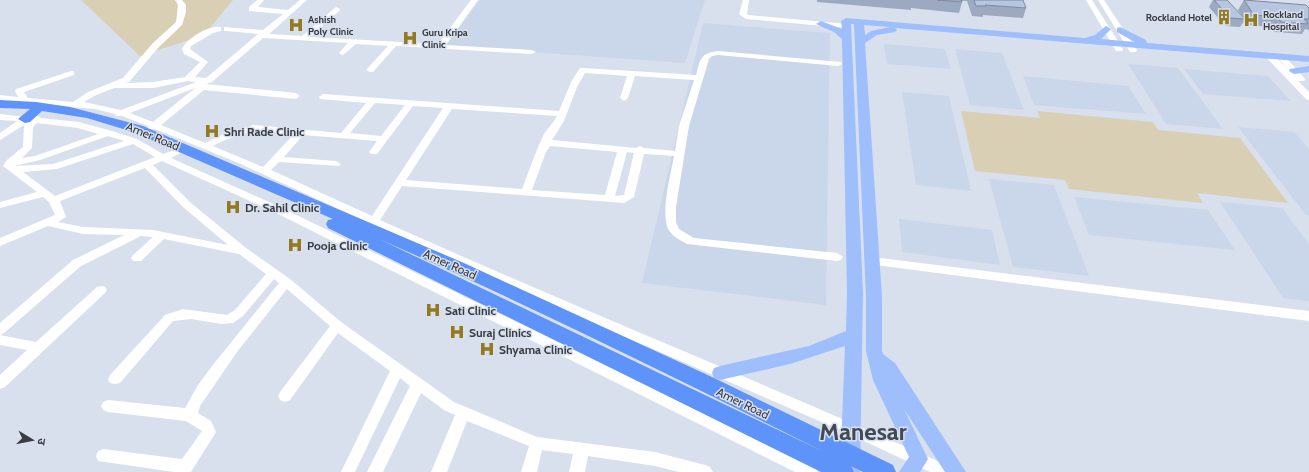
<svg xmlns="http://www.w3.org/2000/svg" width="1309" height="472" font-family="Cabin,'Noto Sans Devanagari',sans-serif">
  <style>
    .built { fill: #cad6ea }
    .green { fill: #d8cfb4 }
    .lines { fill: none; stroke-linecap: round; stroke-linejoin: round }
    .minor { fill: #fff; fill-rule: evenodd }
    .major { fill: #9ebefc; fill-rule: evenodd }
    .highway { fill: #5e93fa; fill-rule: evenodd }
    .wall { fill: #9da9c1 }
    .building { fill: #b6c5e0; stroke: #7f8a9d }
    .labels { text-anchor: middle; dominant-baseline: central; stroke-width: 3; stroke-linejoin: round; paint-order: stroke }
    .far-poi-label { font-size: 10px; font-weight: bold; fill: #393c42; stroke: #d8e0ee; text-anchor: start }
    .poi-label { font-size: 12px; font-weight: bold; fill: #393c42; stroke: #d8e0ee; text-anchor: start }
    .street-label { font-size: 12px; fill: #393c42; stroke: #d8e0ee }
    .near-town-label { font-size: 24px; font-weight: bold; fill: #434a55; stroke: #d8e0ee }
  </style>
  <rect width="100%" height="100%" fill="#d8e0ee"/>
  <!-- built -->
  <g class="built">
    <polygon points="480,0 705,0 685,63 445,46"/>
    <polygon points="703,23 830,33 826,305 642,283"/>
    <polygon points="884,44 945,49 951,69 887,64"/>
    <polygon points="955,49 1002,53 1024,110 970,105"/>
    <polygon points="1128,64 1178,68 1223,129 1166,124"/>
    <polygon points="1184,69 1268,76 1291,101 1203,94"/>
    <polygon points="1023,76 1128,86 1146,114 1034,105"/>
    <polygon points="902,92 949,96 971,191 916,185"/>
    <polygon points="1238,127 1294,132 1309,149 1309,215 1306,215"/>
    <polygon points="989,179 1054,185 1089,276 1013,267"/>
    <polygon points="1074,197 1208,210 1235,250 1089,235"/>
    <polygon points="1220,202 1282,208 1309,244 1309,301 1283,298"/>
    <polygon points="899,219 992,230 1000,265 902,252"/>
  </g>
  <!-- green -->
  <g class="green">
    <polygon points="81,0 233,0 204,35 140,56"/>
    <polygon points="961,111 1040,118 1037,111 1153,122 1158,130 1240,138 1288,203 1197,193 1203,203 1069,189 1065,180 975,171"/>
  </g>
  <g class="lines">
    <!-- minor -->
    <g class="minor">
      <path d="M175,0h7l4,5v7l-4,13 -24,23 -29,34 -4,1 28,-1 32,-5 15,-15 -16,-8 -2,-5c5,-11 27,-24 39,-22v4l-8,2 -22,13 -1,3 18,13 -13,15 11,1 52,-44 -31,-3h-3v-4l39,3 20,-16 -34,-3v-4l8,-7h7l-6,7 30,3 12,-10h7l-38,34 33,2 34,-29 4,2 -1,2 -29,26 128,7 33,-44h7l-32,45 86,5 4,2 -4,2 -136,-8 -23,26h-3l-4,-2 22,-24 -32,-2 -13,11 -4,-2 9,-10 -85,-5 -51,44 -6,2 90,9 4,3 -4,3 -92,-9 -43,35 44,18 14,-7 34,-11 88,8 25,-30 -46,-4 -1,-2 4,-3 236,17 13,-31 8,-12h3l113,7c4,-15 4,-22 22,-24l123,11 1,2 -4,2 -120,-11 -6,1 -3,3 -20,67 -13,81v15l3,7 15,9 143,15 6,4 -2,3 -4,1 -150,-17c-5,-3 -12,-6 -16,-11 -13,-13 0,-59 3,-77l-30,-2 -10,43 -10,6 -222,-17 -22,34c189,85 382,162 571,247l3,5h-24l-83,-39 -372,-161 -234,-108 -86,-35 -7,1v-4l-26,-10h-6l-1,-2 -20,-5 -95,-8v-6l18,2 -3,-6 1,-2 55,-18h3v4l-50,17 4,6 45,4 15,-10 35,-14 29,-34 24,-22 2,-17zM585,73l42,3 -7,22 4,3 4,-3 7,-22 59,4 -15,46 -4,25 -31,-3 -4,-2 -4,2 -84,-8 12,-19 13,-34zM188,81l8,1 -75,28 -37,-8 10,-6 20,-8h39zM195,88l-42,34 -23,-9zM375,103l30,2 -24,31 -31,-3zM413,106l30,2 -71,108 -101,-46 8,-8 60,4 2,-2 -5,-3 -52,-4 19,-22 74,6 -8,11 2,2h6zM452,109l105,7c-4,7 -9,12 -13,18 -8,17 -15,36 -22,55l-116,-9zM254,131l40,3 -31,33 -50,-21 12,-6zM550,146l67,6 -12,43 -73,-5 14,-38zM627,152l7,1 -10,42 -9,1z"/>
      <polygon points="743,0 749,0 747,14 748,15 847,24 851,26 847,28 746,19 739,14"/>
      <polygon points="1086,0 1092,0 1123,49 1122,51 1116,51"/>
      <polygon points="1098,0 1104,0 1137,50 1136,52 1130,52"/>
      <polygon points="1266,53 1272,53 1296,78 1276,56 1283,54 1305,79 1304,81 1298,81 1309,92 1309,100 1306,99 1266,57"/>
      <path d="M0,114l33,4 4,-2 4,2 38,4 33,9 25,8 26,15 12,-4 3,1 2,2 -9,5 109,49 535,260 3,5h-23l-523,-261 -110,-50 -9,4 38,38 55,45 44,31 51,43 113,80 83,35 118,15 50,13 5,2 3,5h-34l-24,-6 -67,-10 -3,16h-16l4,-18 -31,-4 -5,22h-16l8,-26 -62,-25 -20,51h-16l24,-57 -11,-5 -23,-17 -38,79h-16l43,-86 -10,-8 -45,94h-14l49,-101 -52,-38 -48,67 -5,2 -5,-2 -2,-4 2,-4 50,-66 -43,-37 -50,63 -37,54 -2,7 13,8 5,11 -25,40h-17l-76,-11 -2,-5 2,-5 5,-2 79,10 20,-28 -16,-10 -78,-9 -5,-2 -2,-4 2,-4 5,-2 77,8 13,-23 14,-19 67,-83 -5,-4 -31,37 -10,7 -11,1 -31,-5 -18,2 -53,62 -5,1 -5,-1 -2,-4 2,-4 55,-60 18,-6 44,6 8,-5 31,-36 -27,-20 -75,-15 -23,22h-8l-2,-3 2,-3 20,-18 -12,-1 -60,30 -77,67 -4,2v-12l73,-63 51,-25 -41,-1 -35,-8 -48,20v-8l55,-23 -6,-13 -6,-5 -43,11v-6l37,-10 -34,-26 4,-6 16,-13 1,-22 -24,15v-7l17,-12 -17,-1zM37,123l41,5 20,6 -63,22 -13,2 10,-10 1,-21zM108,136l16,5 -71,23 -39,2 26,-6zM133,144l22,13 -100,39 -32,-24 34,-3zM145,168l38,39 45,38 -75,-15 -70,-3 -25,-5 8,-5 -6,-16z"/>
      <polygon points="872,257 1309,311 1309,321 868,264 866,261 868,258"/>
      <polygon points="101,286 105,287 107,290 105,293 5,387 0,389 0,375 27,350 0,345 0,335 36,342 97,287"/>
    </g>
    <!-- major -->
    <g class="major">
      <path d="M846,18l239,20 10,-3 11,-9 5,3 -10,10 34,3 -18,-10v-4l3,-1 26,13 1,3 162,13v6l-414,-34 2,2 -2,2 -18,3 -12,8 17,254v54l1,3 12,9 71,109h-21l-41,-63 24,50 -8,13h-21l10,-15 -36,-77 -7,-29v-54l-12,-273h-3l12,269 -3,179h-20l5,-126 -55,18 -70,16 -6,-2 -2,-5 2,-5 6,-2 89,-20 37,-15 1,-38 -5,-254 -8,-7 -18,-8 5,-3 21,8 -1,-8zM864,25l26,2 -19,4 -6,4z"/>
      <polygon points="1309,66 1309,72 1294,74 1289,71 1290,69"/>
    </g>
    <!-- highway -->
    <path class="highway" d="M0,100l36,2 34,5 73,19 321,137 248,114 181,88 3,7h-33l-12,-6 3,6h-33l-493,-244 -2,-4 2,-4 5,-1 -200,-87 -46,-14 -45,-7 -12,11 -5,1 -7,-4 12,-10 -30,-1zM379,239c150,66 297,139 443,212z"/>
  </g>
  <!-- wall -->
  <g class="wall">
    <polygon points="817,0 1023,0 1026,8 1023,18 983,15 983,17 972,16 967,1 961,1 962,2 959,13 911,8 911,10 817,2"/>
    <polygon points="1213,0 1222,0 1243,17 1238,10 1244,0 1309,8 1309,30 1305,29 1302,34 1275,32 1271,27 1248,25 1245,20 1240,27 1225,26 1209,7"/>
  </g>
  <!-- building -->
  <g class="building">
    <polygon points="937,0 961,0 962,2"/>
    <polygon points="974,0 1023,0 1026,8 985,5 986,6 976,6"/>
    <polygon points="1214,0 1227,0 1245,19 1230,18"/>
    <polygon points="1244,0 1306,5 1309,8 1309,19 1304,19 1308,24 1281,22 1278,17 1254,15"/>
  </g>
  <!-- icons -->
  <defs>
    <g id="building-bare" transform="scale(1.2)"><path d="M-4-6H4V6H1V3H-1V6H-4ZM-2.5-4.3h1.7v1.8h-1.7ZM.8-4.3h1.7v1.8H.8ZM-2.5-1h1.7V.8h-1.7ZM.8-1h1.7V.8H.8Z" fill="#937920" stroke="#d8e0ee" stroke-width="2.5" paint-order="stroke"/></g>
    <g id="hospital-bare" transform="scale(1.2)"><path d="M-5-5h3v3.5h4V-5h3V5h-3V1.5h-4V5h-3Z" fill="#937920" stroke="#d8e0ee" stroke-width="2.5" paint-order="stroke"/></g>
  </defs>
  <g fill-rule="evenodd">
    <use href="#building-bare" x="1224" y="17"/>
    <use href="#hospital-bare" x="1251" y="20"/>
    <use href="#hospital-bare" x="296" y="25"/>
    <use href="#hospital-bare" x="410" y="38"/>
    <use href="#hospital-bare" x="212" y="131"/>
    <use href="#hospital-bare" x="233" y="207"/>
    <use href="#hospital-bare" x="295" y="245"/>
    <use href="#hospital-bare" x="433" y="310"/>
    <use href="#hospital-bare" x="457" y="332"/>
    <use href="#hospital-bare" x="487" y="349"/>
  </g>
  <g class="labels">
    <!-- far-poi labels -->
    <g class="far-poi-label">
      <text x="1263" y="14">Rockland<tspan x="1263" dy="12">Hospital</tspan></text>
      <text x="1212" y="17" text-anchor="end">Rockland Hotel</text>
      <text x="308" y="19">Ashish<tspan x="308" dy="12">Poly Clinic</tspan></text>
      <text x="422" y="32">Guru Kripa<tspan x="422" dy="12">Clinic</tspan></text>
    </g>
    <!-- poi labels -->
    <g class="poi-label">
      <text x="224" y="131">Shri Rade Clinic</text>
      <text x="245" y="207">Dr. Sahil Clinic</text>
      <text x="307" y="245">Pooja Clinic</text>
      <text x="445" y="310">Sati Clinic</text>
      <text x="469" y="332">Suraj Clinics</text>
      <text x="499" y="349">Shyama Clinic</text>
    </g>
    <!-- street labels -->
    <g class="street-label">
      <text transform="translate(153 136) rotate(22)">Amer Road</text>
      <text transform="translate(450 264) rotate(24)">Amer Road</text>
      <text transform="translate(743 403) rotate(26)">Amer Road</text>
    </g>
    <!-- near-town labels -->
    <g class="near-town-label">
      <text x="863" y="431">Manesar</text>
    </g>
  </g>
  <!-- north arrow -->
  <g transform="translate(32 440) rotate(100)" stroke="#d8e0ee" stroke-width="3" paint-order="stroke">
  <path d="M0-3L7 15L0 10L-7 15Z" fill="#393c42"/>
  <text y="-6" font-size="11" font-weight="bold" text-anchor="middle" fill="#393c42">उ</text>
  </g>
</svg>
